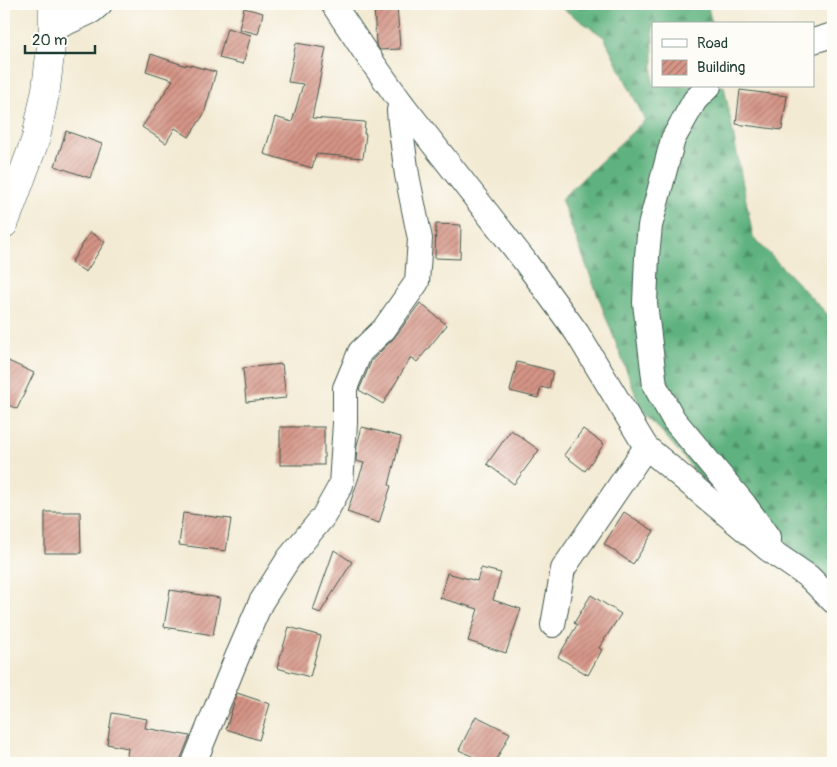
<svg xmlns="http://www.w3.org/2000/svg" width="837" height="767" font-family="Pangolin,sans-serif">
  <style>
    .forest { fill: url(#forest-firs); stroke: #3f785a }
    .building { fill: url(#building-hatch) }
    .lines { fill: none; stroke-linecap: round; stroke-linejoin: round }
    .minor-casing { stroke: #3f574c; stroke-width: 26 }
    .major-casing { stroke: #3f574c; stroke-width: 29 }
    .minor { stroke: #fff; stroke-width: 24 }
    .major { stroke: #fff; stroke-width: 28 }
  </style>
  <defs>
    <pattern id="forest-firs" width="22" height="20" patternUnits="userSpaceOnUse" patternTransform="scale(1.25)"><rect width="22" height="20" fill="#5fb27f"/><path d="M5 1l3.5 6h-7zM16 11l3.5 6h-7z" fill="#4e9269"/></pattern>
    <pattern id="building-hatch" width="6" height="6" patternUnits="userSpaceOnUse" patternTransform="scale(1.25)"><rect width="6" height="6" fill="#d59486"/><path d="M-1 1l2-2M0 6l6-6M5 7l2-2" fill="none" stroke="#ac7a6e"/></pattern>
  </defs>
  <rect width="100%" height="100%" fill="#fdfcf7"/>
  <filter id="ink" filterUnits="userSpaceOnUse"><feTurbulence type="fractalNoise" baseFrequency=".02" numOctaves="2"/><feDisplacementMap in="SourceGraphic" scale="10" xChannelSelector="R" yChannelSelector="G"/><feConvolveMatrix kernelMatrix="1 2 1 2 8 2 1 2 1" color-interpolation-filters="sRGB"/></filter>
  <filter id="wash" filterUnits="userSpaceOnUse"><feTurbulence type="fractalNoise" baseFrequency=".0096" numOctaves="4" result="noise"/><feDisplacementMap in="SourceGraphic" scale="20" xChannelSelector="R" yChannelSelector="G"/><feGaussianBlur stdDeviation="1.12" result="paint"/><feColorMatrix in="noise" values="0 0 0 0 0 0 0 0 0 0 0 0 0 0 0 0 0 1.4 0 .05"/><feComposite in="paint" operator="in"/></filter>
  <g filter="url(#wash)">
    <rect width="100%" height="100%" fill="#f3ead3"/>
    <!-- forest -->
    <polygon class="forest" points="556,4 711,4 708,7 712,24 653,24 653,86 724,86 753,237 833,320 833,581 731,513 640,406 561,199 645,120 604,37"/>
    <g id="blocks">
      <!-- building -->
      <g class="building">
        <polygon points="374,4 397,4 400,49 380,50 376,44"/>
        <polygon points="244,8 263,13 258,34 239,29"/>
        <polygon points="227,28 251,35 243,64 219,58"/>
        <polygon points="296,43 326,48 312,118 365,122 364,134 366,134 363,158 316,154 312,168 264,154 275,117 292,122 303,84 288,82"/>
        <polygon points="151,54 186,66 186,64 216,72 204,114 189,137 175,128 166,143 142,127 173,80 146,71"/>
        <polygon points="740,90 787,96 782,130 736,124"/>
        <polygon points="66,131 102,144 90,178 55,166"/>
        <polygon points="436,224 461,225 460,259 435,258"/>
        <polygon points="90,232 105,242 86,272 71,263"/>
        <polygon points="420,303 447,325 417,362 411,357 383,404 359,390 372,360 395,337"/>
        <polygon points="4,359 34,373 17,409 4,403"/>
        <polygon points="517,362 553,371 549,389 541,387 538,398 510,391"/>
        <polygon points="282,364 286,398 246,402 243,368"/>
        <rect x="280" y="427" width="44" height="38"/>
        <polygon points="362,427 401,437 389,485 391,486 379,523 347,512 364,463 356,461 357,445"/>
        <polygon points="583,429 604,444 585,471 564,455"/>
        <polygon points="511,430 539,450 514,484 487,464"/>
        <polygon points="45,512 80,512 81,553 45,553"/>
        <polygon points="624,512 654,531 633,564 604,544"/>
        <polygon points="183,513 231,519 226,551 179,545"/>
        <polygon points="334,550 352,562 320,613 313,610"/>
        <polygon points="481,568 501,573 493,600 521,609 506,653 468,641 478,609 440,598 447,573 477,581"/>
        <polygon points="170,590 220,598 213,635 164,627"/>
        <polygon points="591,595 621,614 599,648 602,650 588,675 558,657 577,625 574,623"/>
        <polygon points="289,627 321,636 310,677 277,668"/>
        <polygon points="237,693 270,704 259,740 226,729"/>
        <polygon points="112,713 147,719 145,728 190,736 181,758 181,763 126,763 128,748 107,744"/>
        <polygon points="476,716 510,733 495,763 486,763 459,750"/>
      </g>
    </g>
  </g>
  <g filter="url(#ink)">
    <use href="#blocks" fill-opacity="0" stroke="#3f574c" stroke-width="1"/>
    <g class="lines">
      <!-- minor casing -->
      <g class="minor-casing">
        <g id="minor">
          <polyline points="333,4 365,52 402,104 524,260 577,333 646,447 768,549 809,577 833,601"/>
          <polyline points="53,29 92,11 100,4"/>
          <polyline points="813,41 833,35"/>
          <polyline points="709,86 695,100 673,139 650,226 647,256 645,303 652,361 655,386 674,420 744,504 768,537 768,540"/>
          <polyline points="553,625 563,569 646,447"/>
          <polyline points="194,763 235,662 261,602 289,558 323,517 341,485 345,423 345,388 360,352 384,329 417,282 420,239 407,175 400,123 399,110 402,104"/>
        </g>
      </g>
      <!-- major casing -->
      <g class="major-casing">
        <polyline id="major" points="4,224 10,209 36,138 46,89 53,29 53,4"/>
      </g>
      <!-- minor -->
      <use href="#minor" class="minor"/>
      <!-- major -->
      <use href="#major" class="major"/>
    </g>
  </g>
  <!-- margin -->
  <rect width="837" height="767" fill="none" stroke="#fdfcf7" stroke-width="20"/>
  <!-- legend -->
  <rect x="652" y="22" width="162" height="65" fill="#fdfcf7" stroke="#a4b0a9"/>
  <rect x="662" y="39" width="25" height="8" fill="#ffffff" stroke="#a4b0a9"/>
  <text x="697" y="48" font-size="15" fill="#1f3d34">Road</text>
  <rect x="662" y="60" width="25" height="15" fill="url(#building-hatch)" stroke="#a4b0a9"/>
  <text x="697" y="72" font-size="15" fill="#1f3d34">Building</text>
  <!-- scale -->
  <path d="M25 45v8h70v-8" fill="none" stroke="#1f3d34" stroke-width="2.5"/>
  <text x="32" y="45" font-size="15" fill="#1f3d34" stroke="#fdfcf7" stroke-width="4" paint-order="stroke">20 m</text>
</svg>
